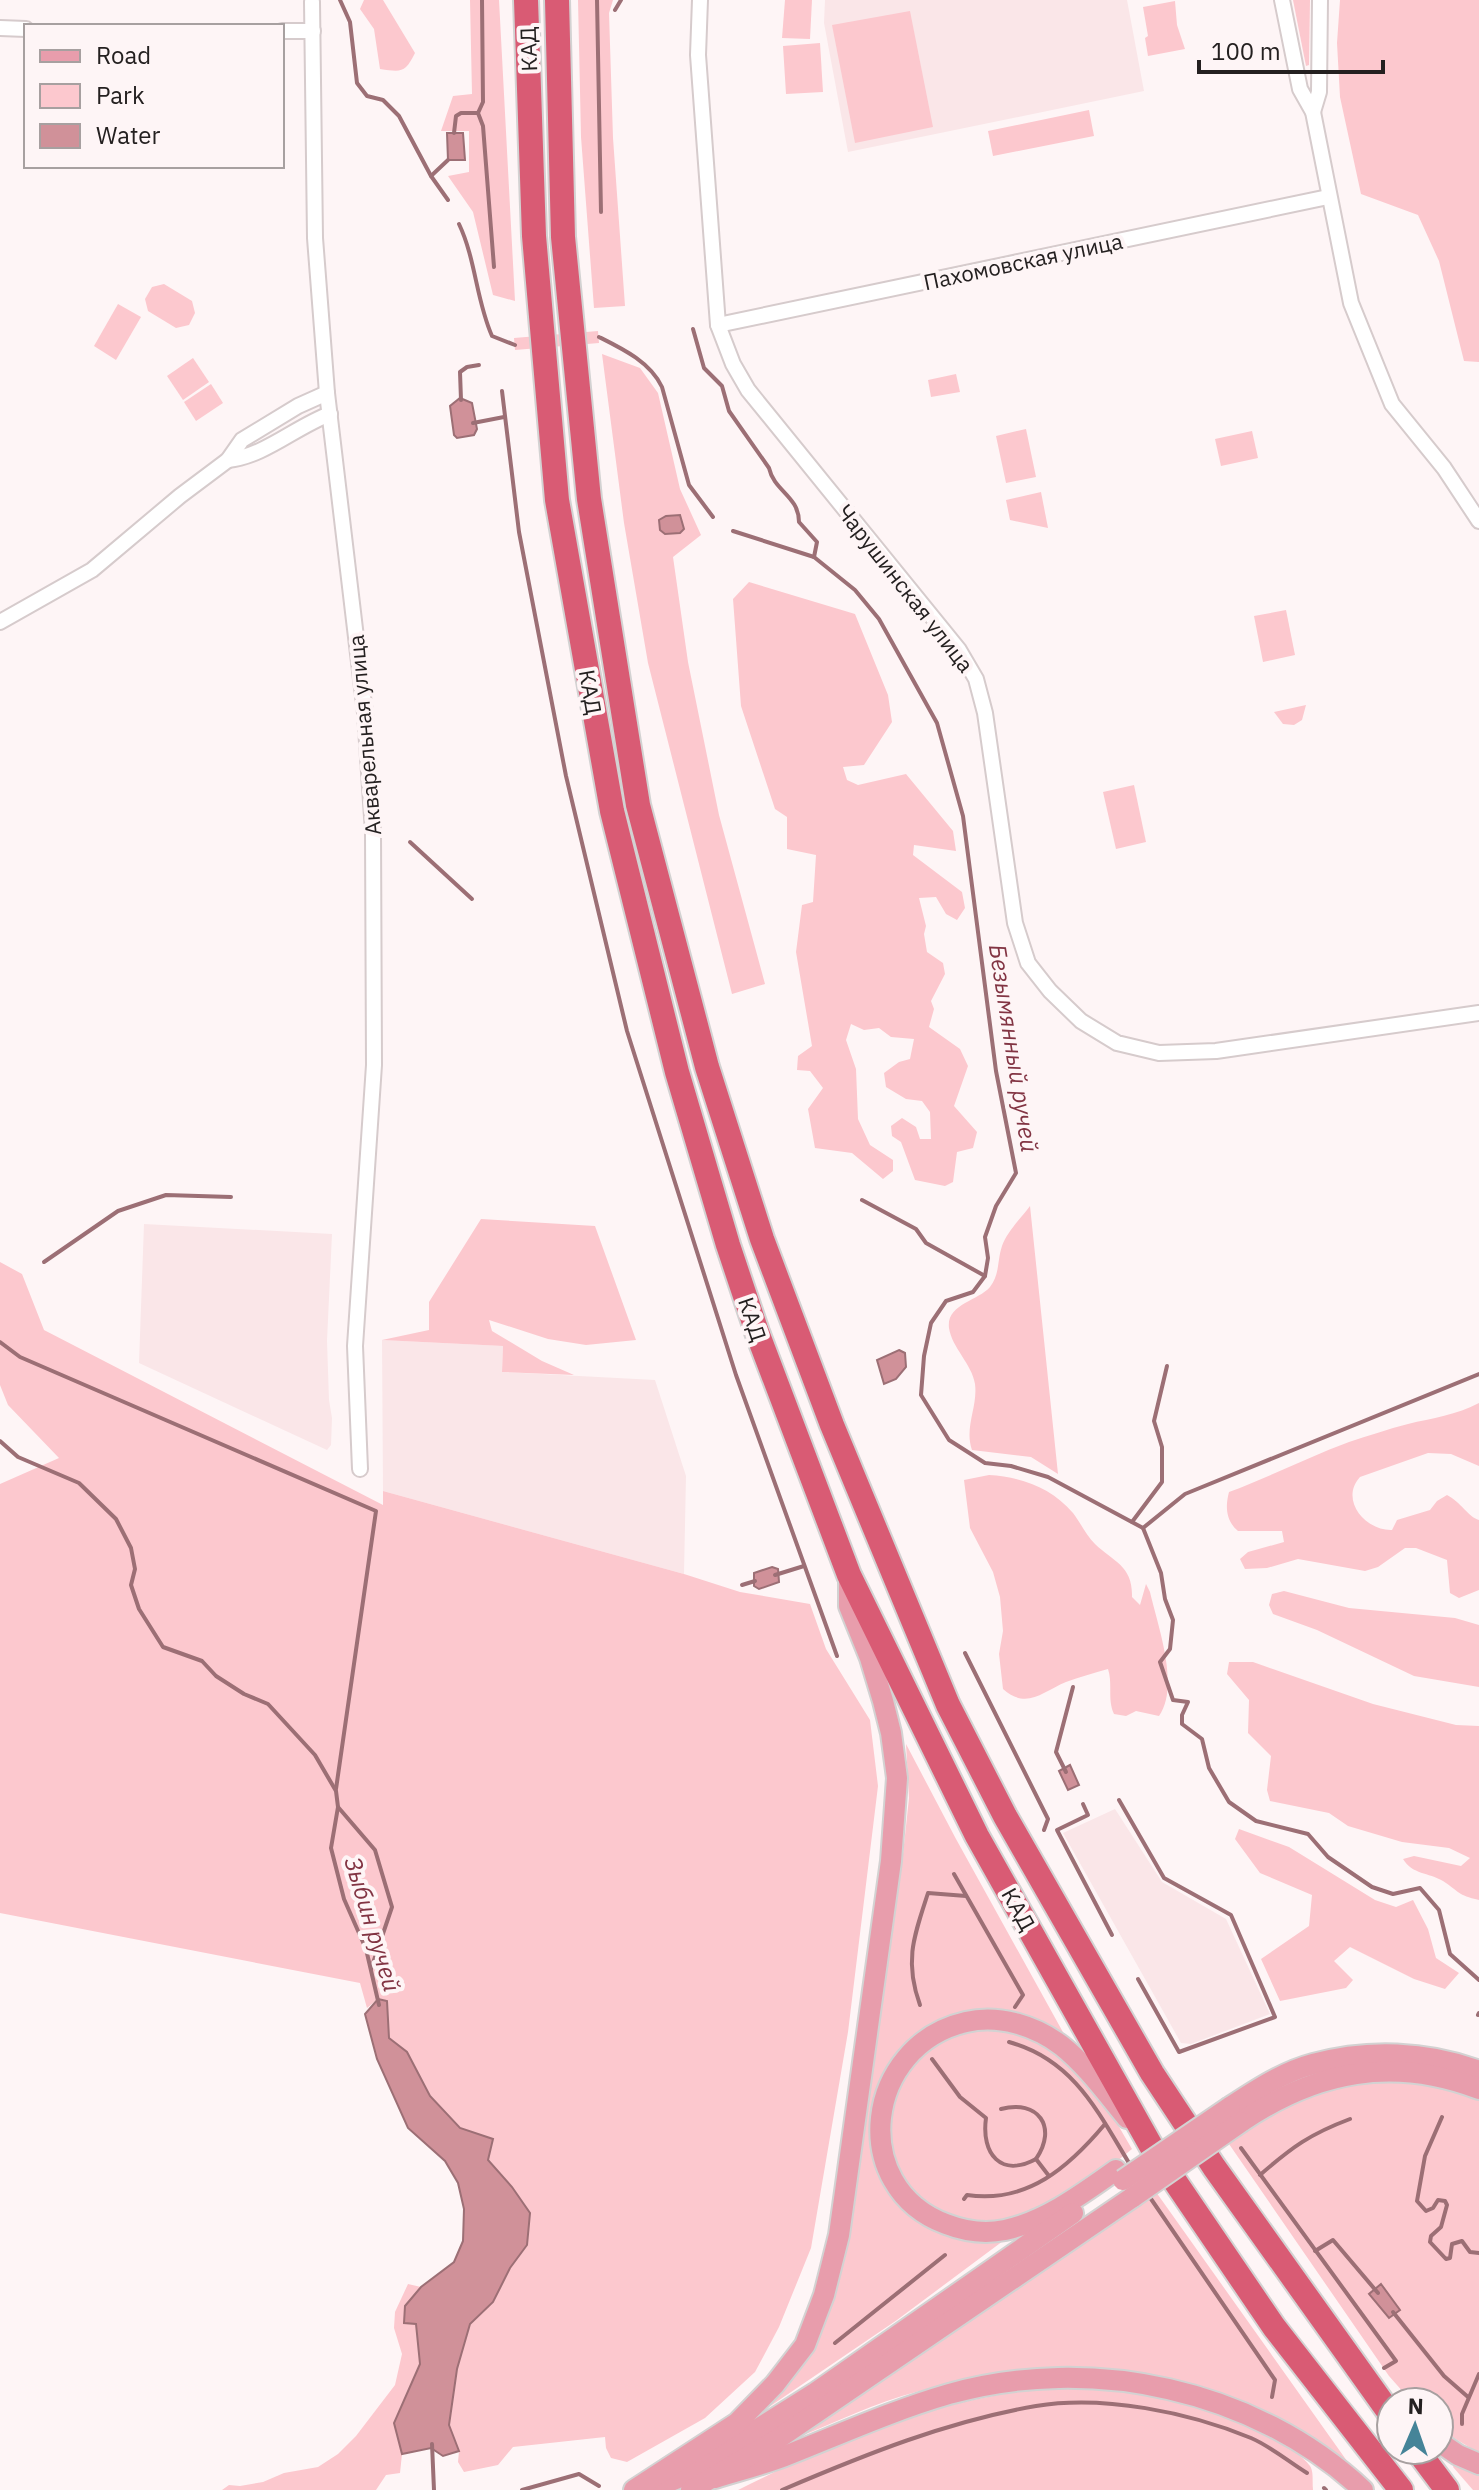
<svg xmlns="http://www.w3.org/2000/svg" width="1479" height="2490" font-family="'IBM Plex Sans',sans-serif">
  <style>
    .built { fill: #fae6e8 }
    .green { fill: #fcc8ce }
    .water { fill: #d09199; stroke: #9c6f75; stroke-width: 2 }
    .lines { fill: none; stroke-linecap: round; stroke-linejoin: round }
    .stream { stroke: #9c6f75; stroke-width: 4 }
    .minor-casing { stroke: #d6cbcc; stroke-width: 18 }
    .primary-casing { stroke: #d3d2d2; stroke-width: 24 }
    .motorway-casing { stroke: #d3d2d2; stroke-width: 28 }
    .minor { stroke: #fff; stroke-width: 14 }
    .primary { stroke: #e89dac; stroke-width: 20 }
    .motorway { stroke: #d95b74; stroke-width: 24 }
    .primary-bridge-casing { stroke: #d3d2d2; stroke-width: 24; stroke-linecap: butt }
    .primary-bridge { stroke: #e89dac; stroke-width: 20 }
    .labels { text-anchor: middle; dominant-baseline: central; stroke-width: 8; stroke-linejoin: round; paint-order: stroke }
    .street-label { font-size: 22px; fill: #242020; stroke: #fef5f6 }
    .water-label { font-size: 24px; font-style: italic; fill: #823443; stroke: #fef5f6 }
  </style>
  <rect width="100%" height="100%" fill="#fef5f6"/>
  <!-- built -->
  <g class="built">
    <polygon points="825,0 1127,0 1144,91 848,152 824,23"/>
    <polygon points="144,1224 332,1234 327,1341 329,1400 332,1418 331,1445 327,1450 139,1363"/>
    <polygon points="382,1340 503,1346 502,1372 655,1380 686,1476 684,1574 383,1491"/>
    <polygon points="1115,1809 1162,1882 1226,1919 1270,2014 1191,2044 1181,2043 1063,1833"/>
  </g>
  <!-- green -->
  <g class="green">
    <path d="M364,0h19l32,53c-10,20 -13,19 -35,16l-6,-40 -14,-20z"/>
    <polygon points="470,0 499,0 515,301 493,295 473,212 448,176 469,172 469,131 441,131 453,96 472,94"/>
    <polygon points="578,0 613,0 609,13 613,138 625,306 594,308 581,137"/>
    <polygon points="785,0 812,0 810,39 782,38"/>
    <polygon points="1293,0 1310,0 1309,65 1306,66"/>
    <polygon points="1340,0 1479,0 1479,362 1464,361 1439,261 1418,215 1361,194 1340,97 1337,43"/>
    <polygon points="1175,1 1177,25 1185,49 1148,56 1145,38 1148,36 1143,7"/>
    <polygon points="910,11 933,127 855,143 832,25"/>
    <polygon points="820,43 823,92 786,94 783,46"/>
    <polygon points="1089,110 1094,136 993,156 988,131"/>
    <polygon points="164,284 192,301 195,313 189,325 176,328 148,311 145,299 152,287"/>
    <polygon points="118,304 141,317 116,360 94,346"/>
    <polygon points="598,331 599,343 515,350 514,338"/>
    <polygon points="602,354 640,368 658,393 680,489 701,535 673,557 688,662 719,815 765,984 732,994 648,663 624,523"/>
    <polygon points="193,358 209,382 183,400 167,376"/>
    <polygon points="956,374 960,392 931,397 928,380"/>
    <polygon points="211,384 223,403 196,421 184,402"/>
    <polygon points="1026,429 1036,477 1006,483 996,436"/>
    <polygon points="1252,431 1258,458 1221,466 1215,439"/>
    <polygon points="1041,492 1048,528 1010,520 1006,500"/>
    <polygon points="749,582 855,614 888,695 892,722 864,765 843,767 847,780 858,785 906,774 953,831 956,851 914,845 913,855 962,892 965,908 957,920 946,914 936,897 919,898 926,926 924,934 927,952 943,963 945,974 931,1001 934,1009 929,1027 960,1049 968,1066 954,1106 977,1132 973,1148 957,1152 953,1182 945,1186 915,1180 901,1142 892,1136 891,1126 902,1118 916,1127 920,1139 931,1139 930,1112 922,1101 906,1099 886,1087 884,1073 899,1062 910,1059 914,1039 891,1037 879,1028 864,1030 851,1024 846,1040 856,1069 858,1119 870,1145 893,1160 893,1171 883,1179 852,1153 815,1148 808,1109 823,1088 810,1071 797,1070 798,1056 812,1046 796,952 802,905 813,902 816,855 787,849 787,817 775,809 741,706 733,599"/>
    <polygon points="1286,610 1295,655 1263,662 1254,616"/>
    <polygon points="1306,705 1302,720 1294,725 1283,724 1274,712"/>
    <polygon points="1134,785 1146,842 1116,849 1103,792"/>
    <path d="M1030,1206l28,268 -27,-17 -59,-7c-8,-23 6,-43 3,-66 -3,-20 -23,-36 -26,-56 -3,-24 29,-27 41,-41 10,-13 7,-26 12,-41 5,-14 19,-28 28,-40z"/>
    <polygon points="481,1219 595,1226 636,1340 586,1345 548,1339 489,1320 492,1331 542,1361 574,1375 502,1372 503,1346 382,1340 429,1330 429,1302"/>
    <polygon points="0,1262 22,1274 44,1330 383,1505 383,1491 684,1574 740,1592 810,1604 826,1649 870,1720 878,1786 848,2032 811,2248 779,2327 755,2372 705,2418 627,2462 611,2458 606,2448 605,2437 513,2447 498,2465 464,2472 458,2462 459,2451 449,2425 457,2369 470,2324 493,2302 510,2268 527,2245 530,2213 512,2187 488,2160 492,2139 460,2128 430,2096 407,2052 389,2038 387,2001 378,1999 367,2008 360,1983 0,1913 0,1484 59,1458 8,1405 0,1385"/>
    <path d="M1479,1403v63l-28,-12 -23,-1 -68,24c-21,23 6,54 32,53l5,-10 33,-10 7,-9 10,-6c14,7 21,22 32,25v70l-20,8 -9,-5 -3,-33 -31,-12h-11l-27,19 -13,4 -67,-12 -31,9 -22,1 -5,-10 8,-7 36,-10 -2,-11h-44c-12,-10 -13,-24 -9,-39 41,-15 79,-35 120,-50 19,-6 39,-13 59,-18 24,-6 49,-9 71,-21z"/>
    <path d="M989,1475c32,2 62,12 84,38 7,9 13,22 22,31 19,18 38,22 37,53l8,8 6,-21 4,8c8,35 30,94 9,124l-23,-5 -10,5 -12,-2c-7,-15 -1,-30 -6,-45 -14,4 -29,8 -42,13 -24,10 -39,28 -63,7l-4,-35 4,-23 -3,-34 -7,-25 -23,-44 -6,-48z"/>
    <polygon points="1284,1591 1349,1608 1455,1618 1479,1625 1479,1687 1414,1676 1317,1630 1273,1614 1269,1605 1272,1594"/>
    <path d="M1229,1662h24l120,42 83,21 23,1v174c-22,-5 -19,-8 -36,-19 -15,-9 -30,-6 -40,-22l11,-3 47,10 9,-8 -21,-10 -47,-6 -54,-16 -19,-13 -59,-12 -3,-11 4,-34 -23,-23 1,-33 -22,-26z"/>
    <path d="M906,1744l50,95 108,195c-24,-12 -48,-25 -75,-25 -83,1 -141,84 -108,162 6,16 16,34 31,44 11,8 72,18 89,22l2,4 -106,79 -128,87 44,-58 32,-90 15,-121 43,-284 6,-56z"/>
    <polygon points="1239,1829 1289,1847 1375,1900 1396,1907 1413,1900 1428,1929 1436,1958 1459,1973 1445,1989 1414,1979 1350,1947 1334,1961 1353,1980 1346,1988 1280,2001 1261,1959 1309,1926 1312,1895 1260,1873 1235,1839"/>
    <path d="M1008,2027c22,10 48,22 66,38 21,18 44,60 58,84l-47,38 -79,38 -51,-5 -26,-14 -18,-16 -14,-22 -8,-24 -1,-24 5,-25 22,-37 43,-27z"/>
    <polygon points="1387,2077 1479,2094 1479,2453 1439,2429 1439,2402 1412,2402 1389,2376 1229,2144 1247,2130 1244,2124 1318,2089"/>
    <path d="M1156,2192l191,269 -3,2c-32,-21 -63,-43 -98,-59 -107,-51 -234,-41 -344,-8 -42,13 -82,34 -124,49z"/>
    <polygon points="408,2284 421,2287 415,2297 420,2364 394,2423 402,2454 400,2473 386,2475 376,2490 222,2490 229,2485 240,2486 263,2482 284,2473 318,2467 338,2454 356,2436 395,2385 402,2354 394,2328 395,2312"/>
    <path d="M1050,2388c80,0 162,11 231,55 10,7 22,13 29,23 4,6 2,16 3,24h-575c103,-51 197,-91 312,-102z"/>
    <polygon points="1454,2464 1479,2473 1479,2490 1473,2490 1453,2467"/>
  </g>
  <!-- water -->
  <g class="water">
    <polygon points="447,133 463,133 465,160 448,160"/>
    <polygon points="460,398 472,403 477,429 474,435 457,438 454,435 450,406"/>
    <polygon points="680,515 684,529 680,533 665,534 660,530 659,520 666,516"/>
    <polygon points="899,1350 905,1353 906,1367 896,1379 884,1384 877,1360"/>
    <polygon points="772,1567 778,1569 779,1582 759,1589 754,1586 754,1573"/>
    <polygon points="1070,1765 1079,1785 1068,1790 1059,1771"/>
    <polygon points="378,1999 387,2001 389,2038 407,2052 430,2096 460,2128 493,2139 488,2160 512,2187 530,2213 527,2245 510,2268 493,2302 470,2324 457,2369 449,2425 459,2451 443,2456 431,2448 402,2454 394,2423 420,2364 416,2324 404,2323 405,2306 421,2287 454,2262 463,2241 464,2209 458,2183 445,2161 408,2128 377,2059 365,2014"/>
    <polygon points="1381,2284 1400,2310 1389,2318 1369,2294"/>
  </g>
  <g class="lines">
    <!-- stream -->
    <g class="stream">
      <polyline points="340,0 350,22 357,83 367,96 383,100 399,116 431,176 448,200"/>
      <polyline points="482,0 483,102 478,113 483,126 494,267"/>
      <polyline points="597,0 601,212"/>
      <polyline points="615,10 621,0"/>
      <polyline points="454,133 456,116 461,113 478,113"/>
      <polyline points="431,176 448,160"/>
      <path d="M459,224c17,36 17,76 33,112l23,9"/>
      <path d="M693,329l11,39 18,18 7,25 40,57c5,23 30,28 30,54l18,20 -3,15"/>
      <path d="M599,337c24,12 51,25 63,50l27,98 24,32"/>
      <polyline points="502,391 519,532 566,776 627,1031 736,1375 837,1656"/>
      <polyline points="461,400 460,372 467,367 479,365"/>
      <polyline points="473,423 504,417"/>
      <polyline points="733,531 814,557 855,590 879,619 937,723 963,816 996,1071 1016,1173 996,1206 985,1237 988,1258 985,1276 973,1292 946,1301 931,1323 924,1356 921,1395 949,1440 985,1463 1011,1466 1048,1477 1143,1528 1161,1573 1165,1599 1173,1620 1170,1649 1160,1662 1173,1700 1188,1702 1182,1715 1182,1724 1202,1739 1209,1768 1229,1802 1256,1821 1308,1834 1328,1857 1372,1887 1393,1894 1420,1888 1439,1910 1450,1954 1479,1980"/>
      <polyline points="410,842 472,899"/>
      <polyline points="862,1200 916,1229 926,1243 985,1276"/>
      <polyline points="44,1262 118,1211 166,1195 231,1197"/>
      <polyline points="0,1342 20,1357 376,1511 336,1789"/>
      <polyline points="0,1441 18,1457 79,1483 116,1519 131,1548 135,1569 131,1585 139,1609 163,1647 202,1661 216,1676 244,1694 268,1704 315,1755 336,1791 338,1807 331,1848 344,1899 366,1949 379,2005"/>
      <polyline points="1132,1522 1162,1482 1162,1447 1154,1421 1167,1366"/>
      <polyline points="1143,1528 1185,1494 1479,1374"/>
      <polyline points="775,1575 804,1566"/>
      <polyline points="742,1585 755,1581"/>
      <polyline points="965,1653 1048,1819 1044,1830"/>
      <polyline points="1066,1772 1056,1752 1073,1687"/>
      <polyline points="1119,1800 1164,1878 1231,1915 1275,2017 1179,2052 1138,1979"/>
      <polyline points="1083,1804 1088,1815 1057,1830 1112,1935"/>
      <polyline points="338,1807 375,1850 392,1907 371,1969"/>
      <polyline points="954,1874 1023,1995 1015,2007"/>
      <path d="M920,2005c-16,-44 -6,-69 8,-112l38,3"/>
      <polyline points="1478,2015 1479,2013"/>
      <path d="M1009,2042c66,18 90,72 123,126"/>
      <path d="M932,2059l28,38 26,21c-5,36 15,60 50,41"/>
      <path d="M1001,2109c37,-10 57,18 35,50l13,17"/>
      <polyline points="1442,2117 1425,2156 1417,2201 1426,2211 1433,2208 1438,2200 1445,2201 1447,2205 1441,2227 1431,2236 1430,2242 1446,2259 1450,2258 1452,2244 1462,2241 1470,2252 1479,2253"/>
      <polyline points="1241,2148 1396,2361 1384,2368"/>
      <path d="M1260,2175c32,-28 50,-41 90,-56"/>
      <polyline points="1149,2196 1275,2380 1272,2397"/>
      <path d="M964,2199l3,-4c60,9 102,-28 138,-71"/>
      <polyline points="1315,2251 1333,2240 1378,2293"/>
      <polyline points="1393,2312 1444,2376 1468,2397"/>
      <polyline points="835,2343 945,2255"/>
      <polyline points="1462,2424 1462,2414 1479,2374"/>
      <polyline points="432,2444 434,2490"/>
      <polyline points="1324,2488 1326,2490"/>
      <polyline points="522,2490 579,2474 599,2486"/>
      <path d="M782,2490c82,-35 166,-69 254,-84 68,-11 152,6 215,32 19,8 38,24 56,35"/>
    </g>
    <!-- minor casing -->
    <g class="minor-casing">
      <g id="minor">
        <polyline points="700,0 698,55 718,325 733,364 748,390 959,650 976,679 985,713 1015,923 1028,963 1050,991 1081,1021 1117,1043 1159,1053 1216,1051 1479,1013"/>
        <polyline points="1282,0 1300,89 1313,112 1351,303 1392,404 1444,468 1479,521"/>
        <polyline points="312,2 315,238 327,393 365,713 373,832 374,1065 355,1346 360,1469"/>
        <polyline points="0,28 26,29"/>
        <polyline points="282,31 313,31"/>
        <polyline points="1313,112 1319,92 1320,0"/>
        <polyline points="718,325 1328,197"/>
        <path d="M228,460c37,-4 67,-33 102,-46"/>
        <polyline points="0,622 92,570 180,496 228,460 242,440 298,406 327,393"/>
      </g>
    </g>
    <!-- primary casing -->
    <g class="primary-casing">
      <g id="primary">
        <path d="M1230,2107c26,-17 53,-35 83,-43 54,-15 114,-13 166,7"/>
        <path d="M1241,2122c75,-51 152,-66 238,-33"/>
        <path d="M1116,2170c-34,24 -70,51 -111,60 -20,4 -41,1 -59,-6 -99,-37 -81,-179 20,-202 33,-8 70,4 96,24 25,20 45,48 65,72"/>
        <polyline points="1439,2442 1458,2455 1479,2464"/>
        <path d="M715,2478c25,-8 51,-14 75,-24 53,-21 104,-44 159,-60 142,-40 306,-5 414,96"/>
        <polyline points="656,2487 683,2476 815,2393 1073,2213"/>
        <polyline points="634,2490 737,2423 775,2384 805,2345 824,2295 839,2235 891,1861 897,1778 891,1733 883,1701 870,1658 849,1606 849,1576"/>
        <polyline points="691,2490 776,2440 1133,2197"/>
      </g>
    </g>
    <!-- motorway casing -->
    <g class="motorway-casing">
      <g id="motorway">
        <polyline points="526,0 534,236 557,500 612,811 677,1072 728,1245 757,1332 849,1575 977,1836 1151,2146 1274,2327 1401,2490"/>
        <polyline points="557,0 563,237 589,499 638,805 707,1067 762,1239 832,1425 948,1705 1005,1816 1152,2073 1214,2167 1391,2415"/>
        <polyline points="1417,2450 1447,2490"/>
      </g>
    </g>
    <!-- minor -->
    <use href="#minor" class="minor"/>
    <!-- primary -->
    <use href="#primary" class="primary"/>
    <!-- motorway -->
    <use href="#motorway" class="motorway"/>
    <!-- primary-bridge casing -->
    <g class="primary-bridge-casing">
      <g id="primary-bridge">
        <polyline points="1123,2180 1230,2107"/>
        <polyline points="1133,2197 1241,2122"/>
      </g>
    </g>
    <!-- primary-bridge -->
    <use href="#primary-bridge" class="primary-bridge"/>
  </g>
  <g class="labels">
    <!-- street labels -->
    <g class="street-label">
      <text transform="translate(528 49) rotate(-92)">КАД</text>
      <text transform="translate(1023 261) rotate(-12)">Пахомовская улица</text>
      <text transform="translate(906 588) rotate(52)">Чарушинская улица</text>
      <text transform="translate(591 692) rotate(80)">КАД</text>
      <text transform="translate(364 735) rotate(-95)">Акварельная улица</text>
      <text transform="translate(753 1319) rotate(71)">КАД</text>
      <text transform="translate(1019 1909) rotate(61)">КАД</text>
    </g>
    <!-- water labels -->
    <g class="water-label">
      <text transform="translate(1014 1048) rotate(81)">Безымянный ручей</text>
      <text transform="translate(373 1924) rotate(73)">Зыбин ручей</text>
    </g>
  </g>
  <!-- legend -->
  <rect x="24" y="24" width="260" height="144" fill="#fef5f6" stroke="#a7a0a0" stroke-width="2"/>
  <rect x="40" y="50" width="40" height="12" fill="#e89dac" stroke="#a7a0a0" stroke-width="2"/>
  <text x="96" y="64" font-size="24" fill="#242020">Road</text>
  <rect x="40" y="84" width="40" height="24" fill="#fcc8ce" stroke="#a7a0a0" stroke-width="2"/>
  <text x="96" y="104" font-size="24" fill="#242020">Park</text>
  <rect x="40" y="124" width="40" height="24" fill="#d09199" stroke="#a7a0a0" stroke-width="2"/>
  <text x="96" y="144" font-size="24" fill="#242020">Water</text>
  <!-- north arrow -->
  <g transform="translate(1415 2426) rotate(2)"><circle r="38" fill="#fef5f6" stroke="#a7a0a0" stroke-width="2"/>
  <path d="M0-6L14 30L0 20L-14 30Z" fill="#458498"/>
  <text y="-12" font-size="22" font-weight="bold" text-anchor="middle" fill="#242020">N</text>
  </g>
  <!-- scale -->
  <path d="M1199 60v12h184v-12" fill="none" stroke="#242020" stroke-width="4"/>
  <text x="1211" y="60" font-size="24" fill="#242020" stroke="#fef5f6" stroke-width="6" paint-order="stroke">100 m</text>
</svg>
